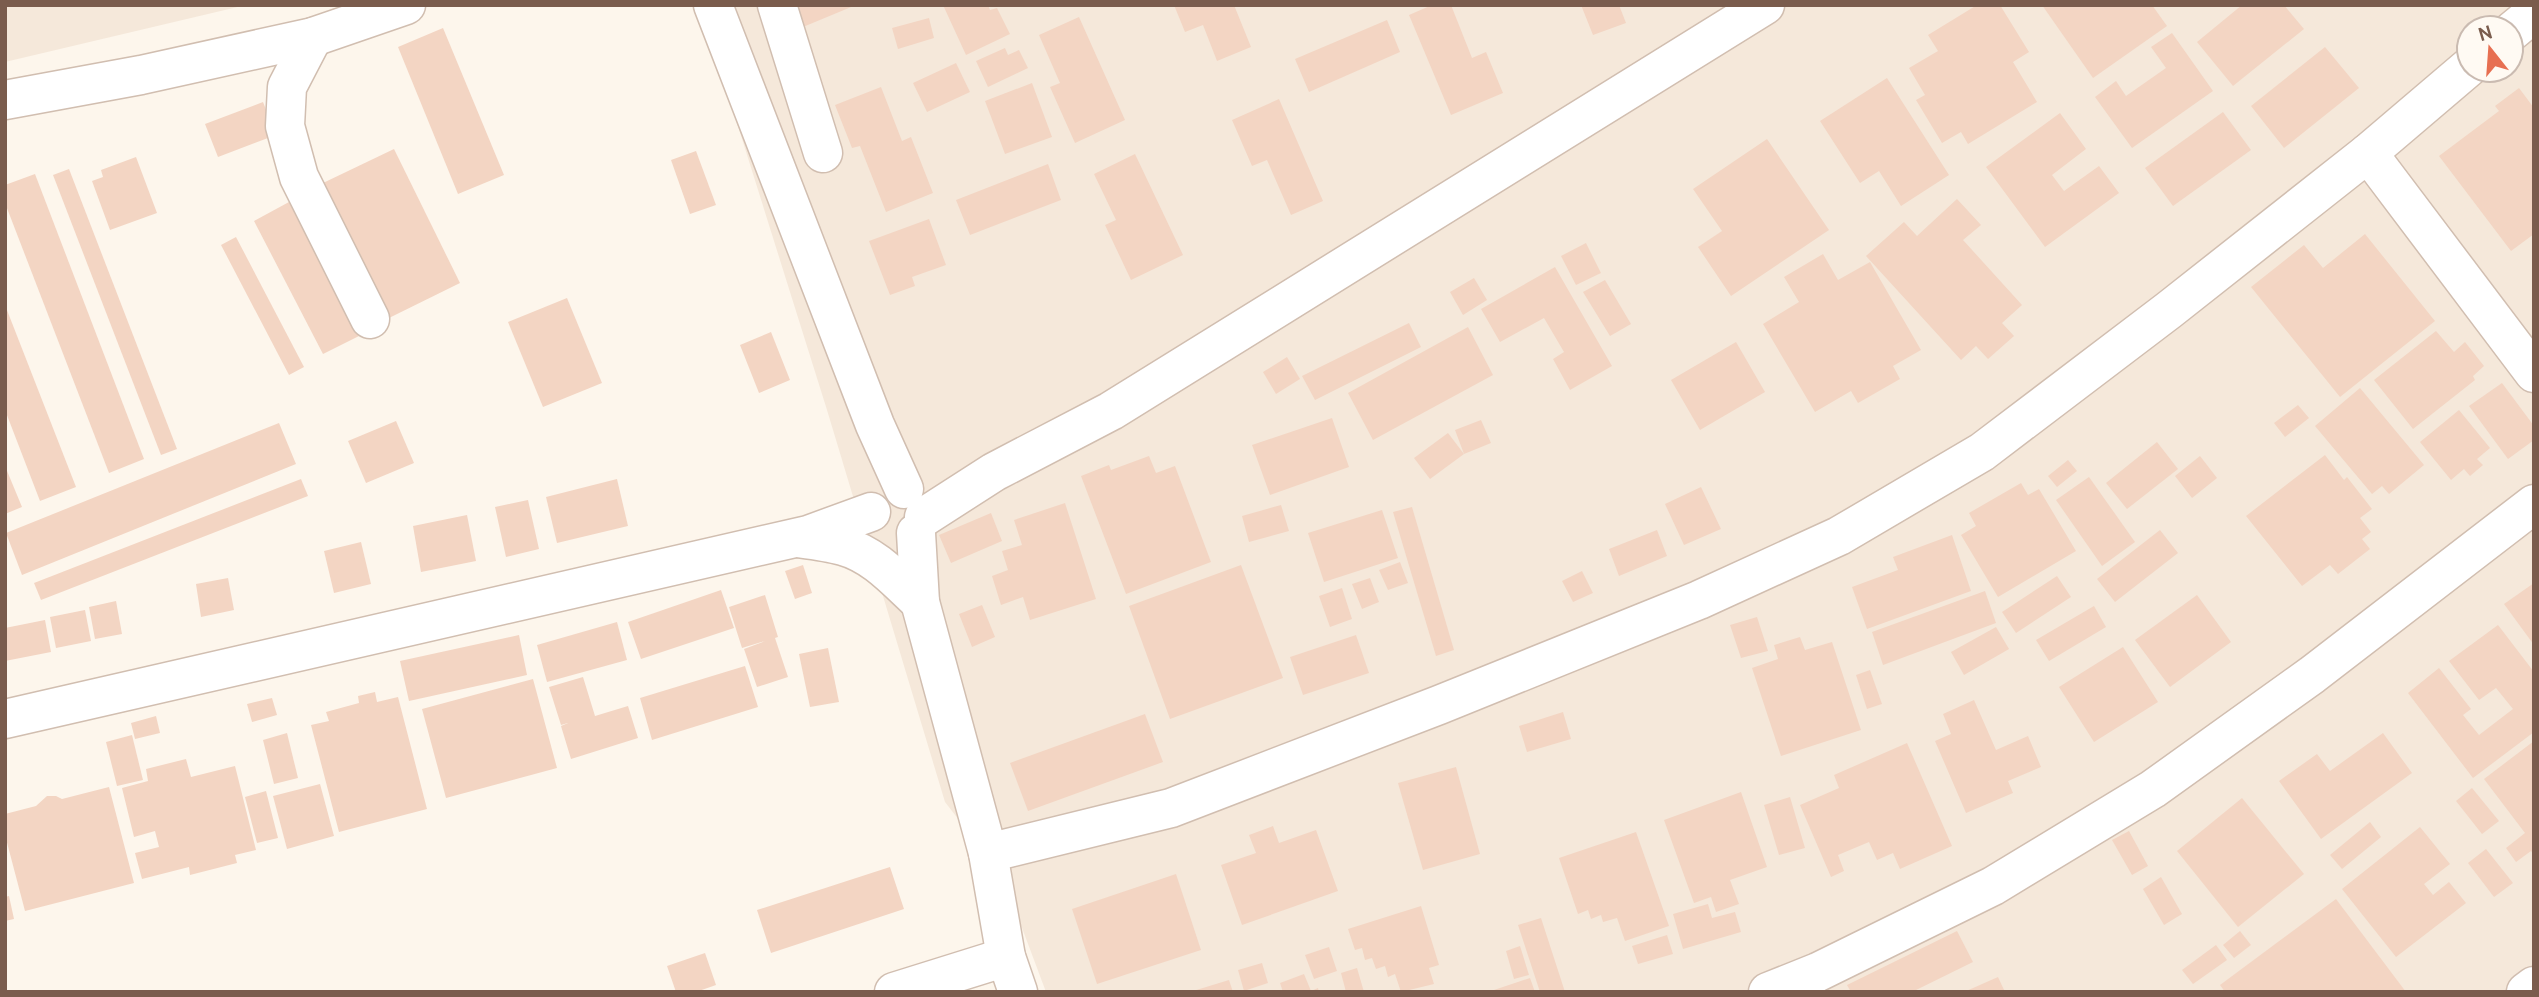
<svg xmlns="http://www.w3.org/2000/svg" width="2539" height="997" font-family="Cabin,sans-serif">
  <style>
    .residential { fill: #f5e8da; fill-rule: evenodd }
    .building { fill: #f3d5c3 }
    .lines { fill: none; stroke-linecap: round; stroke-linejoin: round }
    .minor-casing { stroke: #d1beb0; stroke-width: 41 }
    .minor { stroke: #fff; stroke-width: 38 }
  </style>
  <rect width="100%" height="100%" fill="#fdf6ec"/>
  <!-- residential -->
  <g class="residential">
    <polygon points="5,5 246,5 5,62"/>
    <path d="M700,5h1834v987h-1488l-43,-115 -58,-75 -118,-392zM2469,28h42v42h-42z"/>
  </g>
  <!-- building -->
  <g class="building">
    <polygon points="794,5 856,5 803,27"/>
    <polygon points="943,5 988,5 990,10 997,8 1010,34 966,55"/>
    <polygon points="1174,5 1234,5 1251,47 1217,61 1203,25 1185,32"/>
    <polygon points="1432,5 1451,5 1472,58 1486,52 1503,93 1451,115 1409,15"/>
    <polygon points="1581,5 1619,5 1626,23 1593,35"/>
    <polygon points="1977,5 2000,5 2029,52 2013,62 2037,102 1968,144 1961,132 1942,143 1916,100 1925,95 1909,68 1938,51 1928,35"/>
    <polygon points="2042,5 2152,5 2167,26 2093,78"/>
    <polygon points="2242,5 2284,5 2304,29 2233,86 2197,42"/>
    <polygon points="1079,17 1125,120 1075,143 1050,87 1060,83 1039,35"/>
    <polygon points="929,18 934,38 898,49 892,28"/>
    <polygon points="1387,20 1400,52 1309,92 1295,59"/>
    <polygon points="443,28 504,175 458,194 398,47"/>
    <polygon points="2172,33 2213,91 2132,148 2095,97 2116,81 2126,96 2166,68 2151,47"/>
    <polygon points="2325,47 2359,88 2284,148 2251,106"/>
    <polygon points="1005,48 1008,55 1019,50 1028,68 988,87 976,61"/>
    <polygon points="956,63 970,92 927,112 913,83"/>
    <polygon points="1887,78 1949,175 1901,206 1879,171 1860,183 1820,121"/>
    <polygon points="1032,83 1052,137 1005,154 985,101"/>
    <polygon points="881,87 902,141 911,137 933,193 886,212 860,146 852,148 835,105"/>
    <polygon points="2519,88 2534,108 2534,234 2511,251 2439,156 2499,111 2495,106"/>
    <polygon points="1279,99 1323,201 1291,215 1267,160 1252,166 1232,120"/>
    <polygon points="263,102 276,135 218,157 205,124"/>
    <polygon points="2223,112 2251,150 2173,206 2145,168"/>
    <polygon points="2060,113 2086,149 2052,175 2064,191 2099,166 2119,193 2045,247 1986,167"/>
    <polygon points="1767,139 1829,230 1731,296 1698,247 1722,231 1693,189"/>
    <polygon points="394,149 460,283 389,318 323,183"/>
    <polygon points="696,151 716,205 690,214 671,160"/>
    <polygon points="1135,154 1183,255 1131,280 1105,225 1116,220 1094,174"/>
    <polygon points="136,157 157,213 110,230 92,181 103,177 101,170"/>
    <polygon points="1048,164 1061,200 970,235 956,200"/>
    <polygon points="69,169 177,449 161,455 53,175"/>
    <polygon points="35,174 144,459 109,473 5,203 5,185"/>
    <polygon points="1957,199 1981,225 1963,240 2022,305 2002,323 2014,336 1988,359 1976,346 1961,360 1866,256 1904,222 1917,236"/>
    <polygon points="289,202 359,336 323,354 254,221"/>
    <polygon points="929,219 946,265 912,277 915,286 890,295 869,241"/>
    <polygon points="2365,234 2435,321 2340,397 2251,287 2304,245 2323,268"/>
    <polygon points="236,237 304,367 289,375 221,245"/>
    <polygon points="1586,243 1601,273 1576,285 1561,256"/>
    <polygon points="1823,254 1838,280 1870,262 1921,350 1893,366 1900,379 1858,403 1851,391 1815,412 1763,324 1799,302 1784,277"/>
    <polygon points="1555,267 1612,366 1570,390 1553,359 1564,352 1544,318 1500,342 1481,309"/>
    <polygon points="1474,278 1487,300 1463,315 1450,292"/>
    <polygon points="1605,280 1631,324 1610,336 1583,292"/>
    <polygon points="567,298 602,383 543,407 508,322"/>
    <polygon points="5,305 76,487 40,501 5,410"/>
    <polygon points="1409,323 1421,347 1315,400 1302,376"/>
    <polygon points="1468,327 1493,375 1373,440 1348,393"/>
    <polygon points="2436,331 2454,352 2465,342 2484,366 2473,376 2475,380 2413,429 2374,380"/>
    <polygon points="771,332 790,380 759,393 740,345"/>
    <polygon points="1736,342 1765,392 1700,430 1671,380"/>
    <polygon points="1287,357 1300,379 1276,394 1263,372"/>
    <polygon points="2502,383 2534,426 2534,440 2508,459 2469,406"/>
    <polygon points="2360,388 2424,465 2389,494 2382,486 2372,494 2315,426"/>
    <polygon points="2298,405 2309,418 2285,437 2274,423"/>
    <polygon points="2459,410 2490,448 2477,459 2483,465 2470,476 2464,469 2451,480 2420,442"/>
    <polygon points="1332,418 1349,467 1270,495 1252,445"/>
    <polygon points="1481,420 1491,443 1464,454 1455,430"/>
    <polygon points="396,421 414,463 366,483 348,441"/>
    <polygon points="279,423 296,464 22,575 6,533"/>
    <polygon points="1448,433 1464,454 1430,479 1414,458"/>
    <polygon points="2157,442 2178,469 2127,509 2106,483"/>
    <polygon points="2325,455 2344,480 2347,477 2372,509 2360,518 2371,532 2362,539 2370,549 2338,574 2330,565 2302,586 2246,516"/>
    <polygon points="1149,456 1156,473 1175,466 1211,562 1126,594 1081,476 1109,465 1111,470"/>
    <polygon points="2200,456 2217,478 2192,498 2175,476"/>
    <polygon points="2068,460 2077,471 2057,487 2048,476"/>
    <polygon points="5,466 22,507 5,514"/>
    <polygon points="2089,477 2135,542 2102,566 2056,500"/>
    <polygon points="301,479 308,496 41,600 34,583"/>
    <polygon points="617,479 628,526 557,543 546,497"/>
    <polygon points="2021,483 2028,495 2039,489 2076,551 1998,597 1961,535 1976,526 1969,513"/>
    <polygon points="1701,487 1721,529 1684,545 1665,504"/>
    <polygon points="528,500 539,549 506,557 495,507"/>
    <polygon points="1065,503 1096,599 1030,620 1023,597 1001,605 992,576 1008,570 1002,551 1022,545 1014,520"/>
    <polygon points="1281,505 1289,531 1249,542 1242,516"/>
    <polygon points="1412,507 1454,650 1436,656 1393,512"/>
    <polygon points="1382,510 1398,558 1324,582 1308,533"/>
    <polygon points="991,513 1002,541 951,563 939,535"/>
    <polygon points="467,515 476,561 421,572 413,526"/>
    <polygon points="1657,530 1667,556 1619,576 1609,549"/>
    <polygon points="2160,530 2178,553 2115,602 2097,579"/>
    <polygon points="1952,535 1971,591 1867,629 1852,587 1898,570 1893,557"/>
    <polygon points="361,542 371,584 334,593 324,551"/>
    <polygon points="1400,562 1408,583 1388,590 1379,570"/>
    <polygon points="803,565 812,593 795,599 785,571"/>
    <polygon points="1241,565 1283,678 1170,719 1129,606"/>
    <polygon points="1582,571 1593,593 1573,602 1562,581"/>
    <polygon points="2057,576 2071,597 2016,633 2002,612"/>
    <polygon points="228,578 234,610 201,617 196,584"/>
    <polygon points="1370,578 1379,602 1362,609 1352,584"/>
    <polygon points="2534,583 2534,645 2504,604"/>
    <polygon points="1342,588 1352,619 1330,627 1319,596"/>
    <polygon points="721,590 734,628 641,659 628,622"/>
    <polygon points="1985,591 1996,623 1883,665 1872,632"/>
    <polygon points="765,595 778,637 775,638 788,677 757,687 744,649 765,641 742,648 729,607"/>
    <polygon points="2197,595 2231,642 2170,687 2135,640"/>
    <polygon points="116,601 122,634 95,639 89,607"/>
    <polygon points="982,605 995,637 972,647 959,614"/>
    <polygon points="2094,606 2106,627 2049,661 2036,640"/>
    <polygon points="85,610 91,641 56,648 50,617"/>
    <polygon points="1757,617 1768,651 1741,658 1730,625"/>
    <polygon points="45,620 51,652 5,661 5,628"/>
    <polygon points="617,622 627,660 547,682 537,645"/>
    <polygon points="2498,625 2534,672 2534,732 2473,778 2408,693 2439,668 2471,709 2463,715 2479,735 2513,709 2496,688 2479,700 2449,661"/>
    <polygon points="1996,627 2009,649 1964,675 1951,652"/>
    <polygon points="519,635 527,675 409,701 400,661"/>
    <polygon points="1356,635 1369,673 1303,695 1290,657"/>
    <polygon points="1800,637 1805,650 1832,642 1861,730 1781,756 1752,668 1778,659 1774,645"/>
    <polygon points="2123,647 2158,702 2094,742 2059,687"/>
    <polygon points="828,648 839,702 810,707 799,654"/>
    <polygon points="745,666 758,707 652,740 640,698"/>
    <polygon points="1870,670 1882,704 1867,709 1856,675"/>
    <polygon points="583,677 595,716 628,706 638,738 571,759 561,726 568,723 561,725 549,687"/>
    <polygon points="533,679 557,768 446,798 422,709"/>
    <polygon points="375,692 377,702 398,697 427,809 339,832 311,725 329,721 326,712 359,703 358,696"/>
    <polygon points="272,698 277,715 252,722 247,704"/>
    <polygon points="1974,700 1996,750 2028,736 2041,767 2008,781 2013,793 1966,813 1935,741 1951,734 1943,714"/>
    <polygon points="1563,712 1571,739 1527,752 1519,726"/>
    <polygon points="1145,714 1163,762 1028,811 1010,763"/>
    <polygon points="156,716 160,733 135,739 131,723"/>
    <polygon points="287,733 298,778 274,784 263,740"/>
    <polygon points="2383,733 2412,773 2321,839 2279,781 2317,754 2330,771"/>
    <polygon points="132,735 143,780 117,786 106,742"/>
    <polygon points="2534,741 2534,855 2531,851 2516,862 2506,848 2525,833 2484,779"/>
    <polygon points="1907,743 1952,846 1900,869 1893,853 1877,860 1869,842 1838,855 1844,871 1831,877 1800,805 1839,788 1834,775"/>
    <polygon points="186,759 191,777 235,766 256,850 235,855 237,863 190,875 189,867 142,879 135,853 159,847 155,831 134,837 122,788 148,781 146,769"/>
    <polygon points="1456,767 1480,854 1423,870 1398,783"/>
    <polygon points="320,784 334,836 287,849 273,796"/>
    <polygon points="109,787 134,883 25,911 5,835 5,814 36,806 47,796 56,796 62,799"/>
    <polygon points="2472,788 2499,821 2482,834 2456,801"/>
    <polygon points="266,791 278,838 257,843 245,797"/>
    <polygon points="1741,792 1767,867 1730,880 1739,904 1716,912 1711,897 1694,903 1664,820"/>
    <polygon points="1790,797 1805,848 1779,855 1764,805"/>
    <polygon points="2242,798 2304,874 2238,927 2177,851"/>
    <polygon points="2370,822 2381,837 2342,869 2330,855"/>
    <polygon points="1273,826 1279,843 1316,830 1338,891 1242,925 1221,865 1256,853 1249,835"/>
    <polygon points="2420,827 2450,864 2424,884 2433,895 2449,882 2466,903 2396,957 2342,889"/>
    <polygon points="2129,831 2148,866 2132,875 2112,840"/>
    <polygon points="1636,832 1669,926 1625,941 1617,918 1603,922 1601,915 1591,919 1588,910 1578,914 1559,858"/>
    <polygon points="2486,849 2513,883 2494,897 2468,863"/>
    <polygon points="890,867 904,909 771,953 757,910"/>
    <polygon points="1176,874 1201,950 1097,984 1072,909"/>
    <polygon points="2161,877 2182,914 2164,925 2143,889"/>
    <polygon points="9,896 14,919 5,921 5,897"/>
    <polygon points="2336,899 2406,992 2225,992 2220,985"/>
    <polygon points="1708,904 1712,918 1735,912 1741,932 1683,949 1673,914"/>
    <polygon points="1421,906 1439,965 1429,968 1434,984 1401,992 1395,974 1388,977 1385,966 1376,969 1372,958 1365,960 1362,948 1355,950 1348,929"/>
    <polygon points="1541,918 1565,992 1540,992 1518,925"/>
    <polygon points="1957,931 1973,962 1912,992 1851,992 1847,985"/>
    <polygon points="2240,931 2251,945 2234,958 2223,945"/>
    <polygon points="1667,935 1673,954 1638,964 1632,946"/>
    <polygon points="2216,945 2227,960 2193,984 2182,970"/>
    <polygon points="1520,946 1529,975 1514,979 1506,951"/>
    <polygon points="1329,947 1337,971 1314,979 1305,955"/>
    <polygon points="705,953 716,985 696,992 676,992 667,966"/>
    <polygon points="1262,963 1268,983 1244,991 1238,970"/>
    <polygon points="1357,968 1364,992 1346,992 1341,973"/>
    <polygon points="1304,974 1311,991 1318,988 1319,992 1283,992 1280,983"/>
    <polygon points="1998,977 2005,992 1964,992"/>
    <polygon points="1530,978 1535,992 1491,992 1491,991"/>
    <polygon points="1229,980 1233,992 1194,992 1193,991"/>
  </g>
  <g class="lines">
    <!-- minor casing -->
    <g class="minor-casing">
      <g id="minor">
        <polyline points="713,5 875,425 904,489"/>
        <polyline points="777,5 823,153"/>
        <polyline points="2511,32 2534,13"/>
        <polyline points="313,37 287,87 285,126 299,177 370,319"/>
        <polyline points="5,100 141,75 313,37 406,5"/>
        <polyline points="2368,153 2469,67"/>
        <polyline points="924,517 994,472 1111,411 1765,5"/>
        <polyline points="916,533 920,602 988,853 1006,957 1018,992"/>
        <path d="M798,538c15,2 31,4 45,8 32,9 53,34 77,56"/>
        <polyline points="5,719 808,535 871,512"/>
        <polyline points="988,853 1171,808 1439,705 1699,600 1839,536 1982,452 2169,310 2368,153 2534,373"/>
        <polyline points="894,992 1006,957"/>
        <polyline points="1768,992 1818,972 1993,886 2153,789 2312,675 2534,504"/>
        <polyline points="2526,992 2534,986"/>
      </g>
    </g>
    <!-- minor -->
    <use href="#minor" class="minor"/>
  </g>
  <!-- border -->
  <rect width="2539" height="997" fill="none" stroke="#7a5c4d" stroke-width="14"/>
  <!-- north arrow -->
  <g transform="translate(2490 49) rotate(343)"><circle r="33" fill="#fffaf3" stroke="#cabbb1" stroke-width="2"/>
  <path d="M0-5L12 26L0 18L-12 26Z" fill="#e76f51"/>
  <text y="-10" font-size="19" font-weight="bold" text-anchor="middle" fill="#7a5c4d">N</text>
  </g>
</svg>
